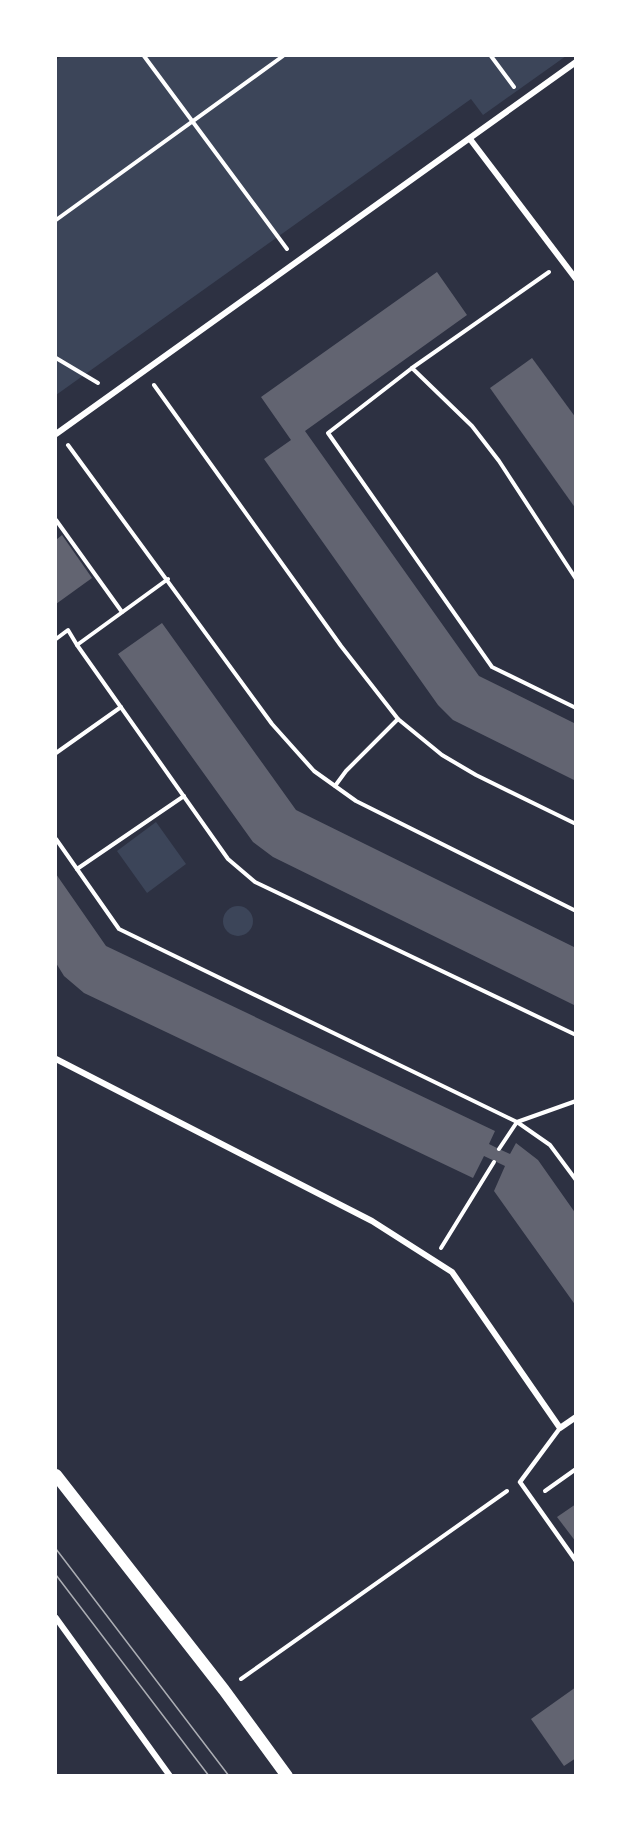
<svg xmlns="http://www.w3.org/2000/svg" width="631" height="1831" font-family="Montserrat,sans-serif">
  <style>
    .green { fill: #3c4559 }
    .building { fill: #626471 }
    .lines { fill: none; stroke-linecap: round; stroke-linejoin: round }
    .path { stroke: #fff; stroke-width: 4 }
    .service { stroke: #fff; stroke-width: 4.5 }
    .minor { stroke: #fff; stroke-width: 6 }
    .secondary { stroke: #fff; stroke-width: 12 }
    .tram { stroke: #abadb3; stroke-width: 1.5 }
  </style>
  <rect width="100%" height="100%" fill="#2d3142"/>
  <!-- green -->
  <g class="green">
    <polygon points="62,56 566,56 483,115 471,99 56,395 56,60"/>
    <polygon points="156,822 186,864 147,893 117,851"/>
    <circle cx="238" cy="921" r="15"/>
  </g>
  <!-- building -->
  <g class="building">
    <polygon points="437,272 467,315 305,431 479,676 576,724 576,781 453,720 438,705 264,459 291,440 261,397"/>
    <polygon points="532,358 576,418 576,509 490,388"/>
    <polygon points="62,535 92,578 56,604 56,540"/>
    <polygon points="162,623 296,810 576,948 576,1006 273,857 253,842 118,654"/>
    <polygon points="56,874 106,946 495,1131 489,1144 499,1149 510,1154 516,1143 538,1160 576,1214 576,1306 494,1191 505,1166 484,1156 473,1178 84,993 64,976 56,963"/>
    <polygon points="576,1504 576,1542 557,1517"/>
    <polygon points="576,1687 576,1758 564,1766 531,1719"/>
  </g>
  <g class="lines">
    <!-- path -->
    <g class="path">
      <polyline points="144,56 287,249"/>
      <polyline points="491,56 514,87"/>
      <polyline points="56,220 283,56"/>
      <polyline points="56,358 98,383"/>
      <polyline points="412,368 549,272"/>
      <polyline points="154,385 341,646 398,719 442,755 476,775 576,824"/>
      <polyline points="68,445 272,724 314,771 356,801 576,911"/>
      <polyline points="56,520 122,612"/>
      <polyline points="168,579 77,645 228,859 255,882 576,1035"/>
      <polyline points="576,579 499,461 472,426 412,368 328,433 492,667 576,708"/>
      <polyline points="56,639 68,630 77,645"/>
      <polyline points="56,753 121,707"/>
      <polyline points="335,786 346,771 398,719"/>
      <polyline points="56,839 119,929 517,1122 550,1145 576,1180"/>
      <polyline points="77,869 184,796"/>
      <polyline points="499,1149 517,1122 576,1101"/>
      <polyline points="441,1248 494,1162"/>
      <polyline points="545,1491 576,1469"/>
      <polyline points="241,1679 507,1491"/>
    </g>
    <!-- service -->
    <polyline class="service" points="560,1428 520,1482 576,1561"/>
    <!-- minor -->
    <g class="minor">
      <polyline points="470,139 576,279"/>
      <polyline points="56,434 576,62"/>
      <polyline points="56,1059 372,1221 452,1272 560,1428 576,1417"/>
      <polyline points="56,1618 170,1776"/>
    </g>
    <!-- secondary -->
    <polyline class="secondary" points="56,1475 224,1690 287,1776"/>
    <!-- tram -->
    <g class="tram">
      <polyline points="56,1549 229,1776"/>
      <polyline points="56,1575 209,1776"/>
    </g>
  </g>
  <!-- border -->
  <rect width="631" height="1831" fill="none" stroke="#ffffff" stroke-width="114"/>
</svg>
